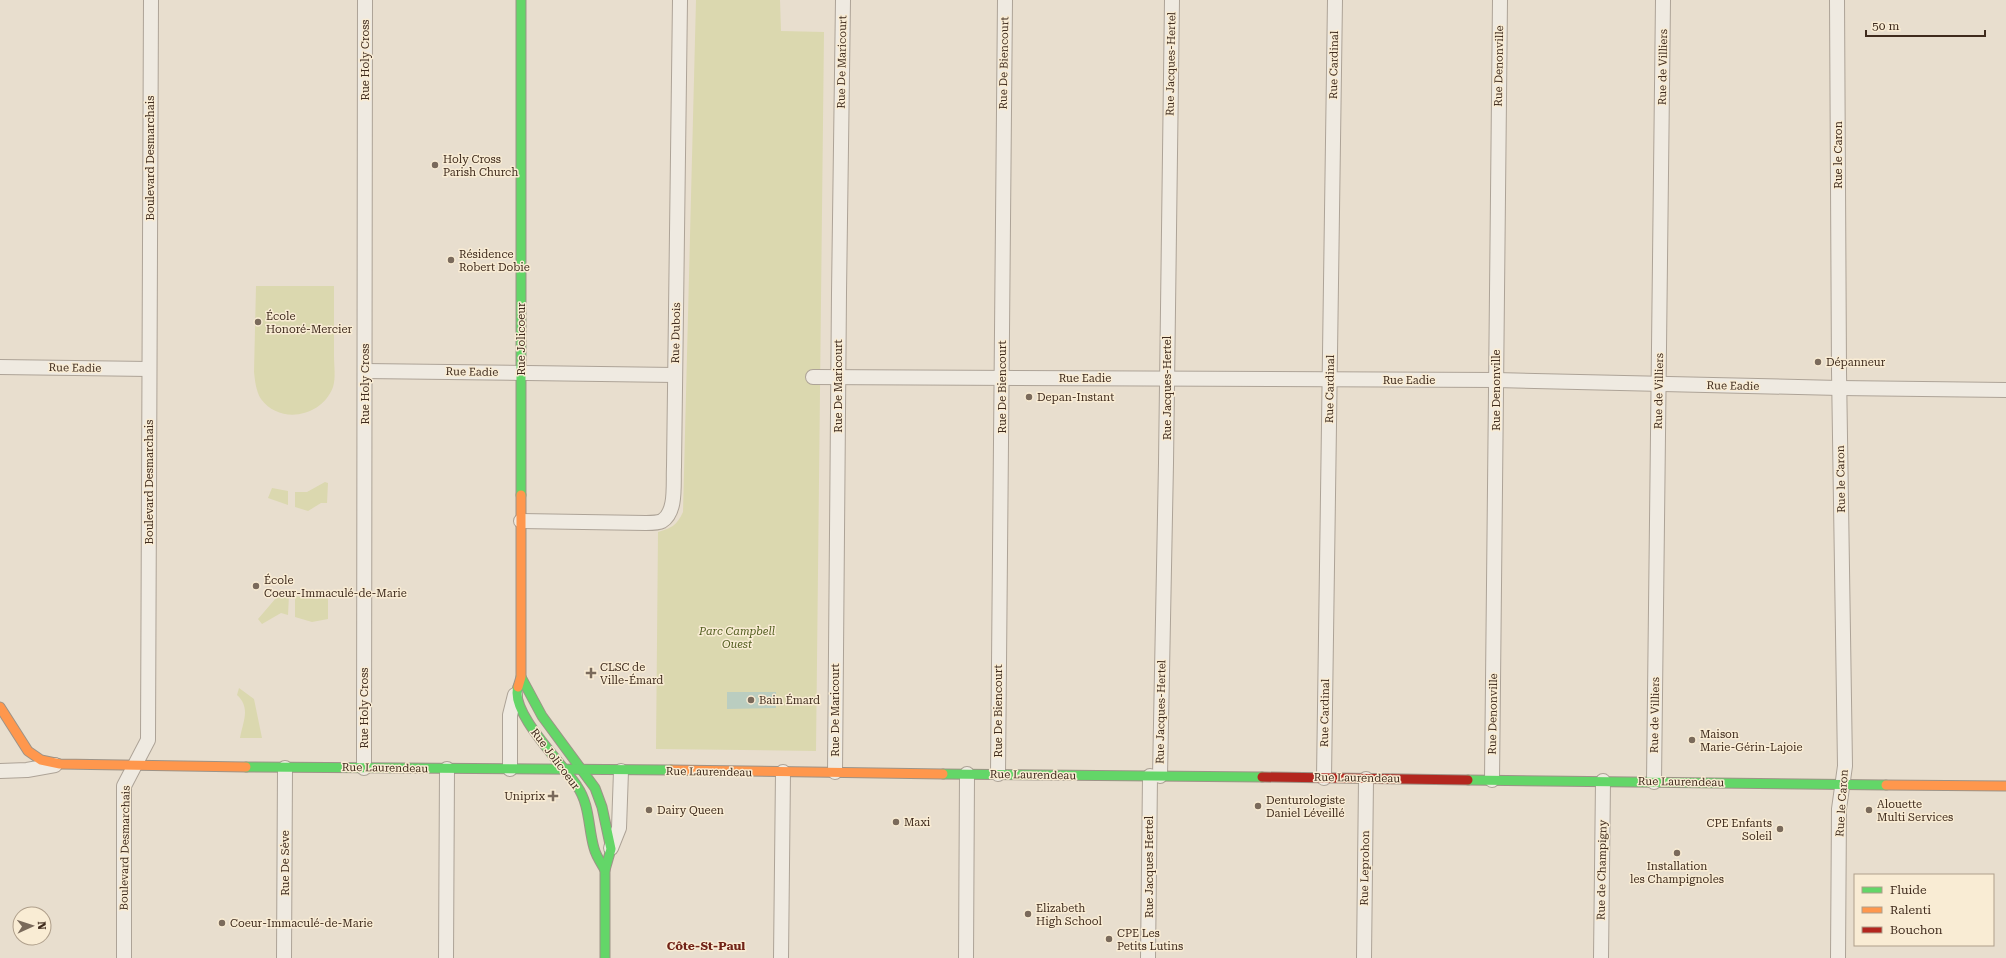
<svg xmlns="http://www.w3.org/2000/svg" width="2006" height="958" font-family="'Roboto Serif',serif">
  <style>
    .green { fill: #dbd8af }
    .water { fill: #bacdc0 }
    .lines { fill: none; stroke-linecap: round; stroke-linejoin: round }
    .street-casing { stroke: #ada397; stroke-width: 16 }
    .fast-casing { stroke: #9d9387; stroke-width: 11 }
    .slow-casing { stroke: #9d9387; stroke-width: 11 }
    .jam-casing { stroke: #9d9387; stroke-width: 11 }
    .street { stroke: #efeae1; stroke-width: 14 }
    .fast { stroke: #63d668; stroke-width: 9 }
    .slow { stroke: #ff974d; stroke-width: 9 }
    .jam { stroke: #b3261e; stroke-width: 9 }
    .poi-dot { fill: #7a6a5b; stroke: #f9ecd4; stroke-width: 1.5 }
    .labels { text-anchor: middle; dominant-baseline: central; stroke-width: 3; stroke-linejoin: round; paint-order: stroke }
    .street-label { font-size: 11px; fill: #3f2b1d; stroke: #f9ecd4 }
    .poi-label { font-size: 11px; fill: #3f2b1d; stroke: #f9ecd4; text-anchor: start }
    .park-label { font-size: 11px; font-style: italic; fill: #535e21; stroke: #f9ecd4 }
    .neighbourhood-label { font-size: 12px; font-weight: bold; fill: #712317; stroke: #f9ecd4 }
  </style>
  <rect width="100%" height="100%" fill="#e8dece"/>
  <!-- green -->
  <g class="green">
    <path d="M696,0h84l1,31 43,1 -8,719 -160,-2 2,-217c14,-4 19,-7 25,-20z"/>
    <path d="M256,286h78c0,23 0,47 0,70 0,10 2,22 -1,31 -11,30 -53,38 -72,12 -5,-8 -6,-18 -7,-27z"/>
    <polygon points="325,482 328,483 327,503 321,503 308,511 295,507 295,492 307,492"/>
    <polygon points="272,488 288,491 288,505 268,498"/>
    <polygon points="289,595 288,615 281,613 262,624 258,619 276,598"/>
    <polygon points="328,595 328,619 312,622 295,617 295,596 317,599"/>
    <path d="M239,688l15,11 8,39h-22c3,-17 11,-30 -3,-43z"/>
  </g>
  <!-- water -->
  <polygon class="water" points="727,692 776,692 776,708 727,709"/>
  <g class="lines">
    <!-- street casing -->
    <g class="street-casing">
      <g id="street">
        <polyline points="1837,0 1839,371 1845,766 1839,809 1838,958"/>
        <polyline points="0,367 149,369"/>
        <polyline points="365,371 675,375"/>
        <polyline points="813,377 1496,380 1839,388 2006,390"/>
        <path d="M521,521l125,2c5,0 12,0 16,-2 15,-9 11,-38 12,-54l6,-467"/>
        <polyline points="364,768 365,0"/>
        <polyline points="510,769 510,715 515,695"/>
        <polyline points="0,771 27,770 55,765"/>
        <polyline points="835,772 839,293 843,0"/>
        <polyline points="998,774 1005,0"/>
        <polyline points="1160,776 1166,463 1172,0"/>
        <polyline points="1324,778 1335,0"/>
        <polyline points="1492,780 1500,0"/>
        <polyline points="1654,782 1663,0"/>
        <polyline points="611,848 619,828 621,771"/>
        <polyline points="124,958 124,786 148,740 151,0"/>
        <polyline points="284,958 285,768"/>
        <polyline points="446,958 447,769"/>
        <polyline points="781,958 783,772"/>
        <polyline points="966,958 967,774"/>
        <polyline points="1148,958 1150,776"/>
        <polyline points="1364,958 1366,779"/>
        <polyline points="1601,958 1603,781"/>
      </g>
    </g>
    <!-- fast casing -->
    <g class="fast-casing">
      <g id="fast">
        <polyline points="521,0 521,495"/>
        <polyline points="521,677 542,716 595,788 602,807 611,849 605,870 605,958"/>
        <path d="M518,687c-9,25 45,77 59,99 13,19 11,41 17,62 2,8 7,15 11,22"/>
        <polyline points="246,767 671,770"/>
        <polyline points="943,774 1262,777"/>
        <polyline points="1468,780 1886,785"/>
      </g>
    </g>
    <!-- slow casing -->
    <g class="slow-casing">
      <g id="slow">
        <polyline points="518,687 521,677 521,495"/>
        <polyline points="0,707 28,751 41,760 60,764 246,767"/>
        <polyline points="671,770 943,774"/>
        <polyline points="1886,785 2006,786"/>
      </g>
    </g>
    <!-- jam casing -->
    <g class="jam-casing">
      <polyline id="jam" points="1262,777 1468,780"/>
    </g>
    <!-- street -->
    <use href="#street" class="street"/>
    <!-- fast -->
    <use href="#fast" class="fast"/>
    <!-- slow -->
    <use href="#slow" class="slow"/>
    <!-- jam -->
    <use href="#jam" class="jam"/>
  </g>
  <!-- markers -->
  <g class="poi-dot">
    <circle cx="435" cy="165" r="4"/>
    <circle cx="451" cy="260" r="4"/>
    <circle cx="258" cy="322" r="4"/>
    <circle cx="1818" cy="362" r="4"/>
    <circle cx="1029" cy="397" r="4"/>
    <circle cx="256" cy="586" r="4"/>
    <path d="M589 667h4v4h4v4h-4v4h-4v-4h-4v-4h4z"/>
    <circle cx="751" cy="700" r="4"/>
    <circle cx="1692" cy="740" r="4"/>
    <path d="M551 790h4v4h4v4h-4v4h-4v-4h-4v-4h4z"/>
    <circle cx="1258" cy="806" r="4"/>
    <circle cx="649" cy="810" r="4"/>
    <circle cx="1869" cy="810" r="4"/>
    <circle cx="896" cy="822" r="4"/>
    <circle cx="1780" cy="829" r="4"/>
    <circle cx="1677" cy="853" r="4"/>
    <circle cx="1028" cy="914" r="4"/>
    <circle cx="222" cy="923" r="4"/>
    <circle cx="1109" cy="939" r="4"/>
  </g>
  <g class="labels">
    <!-- street labels -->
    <g class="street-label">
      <text transform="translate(365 60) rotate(-90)">Rue Holy Cross</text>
      <text transform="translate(842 62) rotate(-89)">Rue De Maricourt</text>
      <text transform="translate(1004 63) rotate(-89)">Rue De Biencourt</text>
      <text transform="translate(1171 64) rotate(-89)">Rue Jacques-Hertel</text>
      <text transform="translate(1334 65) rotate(-89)">Rue Cardinal</text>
      <text transform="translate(1499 66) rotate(-89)">Rue Denonville</text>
      <text transform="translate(1663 67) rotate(-89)">Rue de Villiers</text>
      <text transform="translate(1838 155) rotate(-90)">Rue le Caron</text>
      <text transform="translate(150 158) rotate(-90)">Boulevard Desmarchais</text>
      <text transform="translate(676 333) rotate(-89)">Rue Dubois</text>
      <text transform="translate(521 339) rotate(-90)">Rue Jolicoeur</text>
      <text transform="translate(75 368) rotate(1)">Rue Eadie</text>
      <text transform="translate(472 372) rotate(1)">Rue Eadie</text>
      <text x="1085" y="378">Rue Eadie</text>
      <text x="1409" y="380">Rue Eadie</text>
      <text transform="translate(365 384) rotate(-90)">Rue Holy Cross</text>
      <text transform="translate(838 386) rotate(-90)">Rue De Maricourt</text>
      <text transform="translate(1733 386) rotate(1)">Rue Eadie</text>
      <text transform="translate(1002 387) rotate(-90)">Rue De Biencourt</text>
      <text transform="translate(1167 388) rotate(-90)">Rue Jacques-Hertel</text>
      <text transform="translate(1330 389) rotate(-89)">Rue Cardinal</text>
      <text transform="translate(1496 390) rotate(-90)">Rue Denonville</text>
      <text transform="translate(1659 391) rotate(-89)">Rue de Villiers</text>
      <text transform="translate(1841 479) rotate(-91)">Rue le Caron</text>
      <text transform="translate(149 482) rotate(-90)">Boulevard Desmarchais</text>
      <text transform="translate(364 708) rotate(-90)">Rue Holy Cross</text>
      <text transform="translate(835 710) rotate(-90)">Rue De Maricourt</text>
      <text transform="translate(998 711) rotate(-90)">Rue De Biencourt</text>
      <text transform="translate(1161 712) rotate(-89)">Rue Jacques-Hertel</text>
      <text transform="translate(1325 713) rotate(-89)">Rue Cardinal</text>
      <text transform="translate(1493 714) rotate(-89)">Rue Denonville</text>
      <text transform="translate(1655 715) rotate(-89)">Rue de Villiers</text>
      <text transform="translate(555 759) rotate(53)">Rue Jolicoeur</text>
      <text transform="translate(385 768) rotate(1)">Rue Laurendeau</text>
      <text transform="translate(709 772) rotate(1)">Rue Laurendeau</text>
      <text transform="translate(1033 775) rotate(1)">Rue Laurendeau</text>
      <text transform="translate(1357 778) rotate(1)">Rue Laurendeau</text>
      <text transform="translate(1681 782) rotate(1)">Rue Laurendeau</text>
      <text transform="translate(1842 803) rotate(-86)">Rue le Caron</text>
      <text transform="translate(125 848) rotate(-89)">Boulevard Desmarchais</text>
      <text transform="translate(285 863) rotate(-90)">Rue De Sève</text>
      <text transform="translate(1149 867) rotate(-90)">Rue Jacques Hertel</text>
      <text transform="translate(1365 868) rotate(-89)">Rue Leprohon</text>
      <text transform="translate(1602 870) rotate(-89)">Rue de Champigny</text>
    </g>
    <!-- poi labels -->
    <g class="poi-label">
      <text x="443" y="159">Holy Cross<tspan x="443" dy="13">Parish Church</tspan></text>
      <text x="459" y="254">Résidence<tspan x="459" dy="13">Robert Dobie</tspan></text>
      <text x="266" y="316">École<tspan x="266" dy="13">Honoré-Mercier</tspan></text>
      <text x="1826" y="362">Dépanneur</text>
      <text x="1037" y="397">Depan-Instant</text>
      <text x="264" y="580">École<tspan x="264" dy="13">Coeur-Immaculé-de-Marie</tspan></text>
      <text x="600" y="667">CLSC de<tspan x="600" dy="13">Ville-Émard</tspan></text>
      <text x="759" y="700">Bain Émard</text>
      <text x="1700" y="734">Maison<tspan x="1700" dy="13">Marie-Gérin-Lajoie</tspan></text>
      <text x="545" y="796" text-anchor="end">Uniprix</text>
      <text x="1266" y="800">Denturologiste<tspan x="1266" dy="13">Daniel Léveillé</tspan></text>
      <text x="1877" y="804">Alouette<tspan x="1877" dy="13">Multi Services</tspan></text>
      <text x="657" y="810">Dairy Queen</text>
      <text x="904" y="822">Maxi</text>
      <text x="1772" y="823" text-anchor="end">CPE Enfants<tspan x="1772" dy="13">Soleil</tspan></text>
      <text x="1677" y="866" text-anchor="middle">Installation<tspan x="1677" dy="13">les Champignoles</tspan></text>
      <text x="1036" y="908">Elizabeth<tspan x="1036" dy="13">High School</tspan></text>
      <text x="230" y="923">Coeur-Immaculé-de-Marie</text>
      <text x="1117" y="933">CPE Les<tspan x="1117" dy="13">Petits Lutins</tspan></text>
    </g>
    <!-- park labels -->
    <g class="park-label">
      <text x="737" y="631">Parc Campbell<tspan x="737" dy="13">Ouest</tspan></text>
    </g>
    <!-- neighbourhood labels -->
    <g class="neighbourhood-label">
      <text x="706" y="946">Côte-St-Paul</text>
    </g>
  </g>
  <!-- legend -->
  <rect x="1854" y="874" width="140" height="72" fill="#f9ecd4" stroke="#af9f8b"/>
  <rect x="1862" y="887" width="20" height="6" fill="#63d668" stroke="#af9f8b"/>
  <text x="1890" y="894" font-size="12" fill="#3f2b1d">Fluide</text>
  <rect x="1862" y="907" width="20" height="6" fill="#ff974d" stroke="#af9f8b"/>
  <text x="1890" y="914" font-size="12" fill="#3f2b1d">Ralenti</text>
  <rect x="1862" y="927" width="20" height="6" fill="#b3261e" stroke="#af9f8b"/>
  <text x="1890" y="934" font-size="12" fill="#3f2b1d">Bouchon</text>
  <!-- north arrow -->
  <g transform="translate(32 926) rotate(87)"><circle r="19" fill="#f9ecd4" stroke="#af9f8b"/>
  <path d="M0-3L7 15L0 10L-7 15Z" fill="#7a6a5b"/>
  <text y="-6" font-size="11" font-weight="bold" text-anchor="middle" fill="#3f2b1d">N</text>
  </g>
  <!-- scale -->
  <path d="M1866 30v6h119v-6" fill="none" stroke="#3f2b1d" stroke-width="2"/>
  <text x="1872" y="30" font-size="12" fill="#3f2b1d" stroke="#f9ecd4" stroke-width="3" paint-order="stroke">50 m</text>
</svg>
